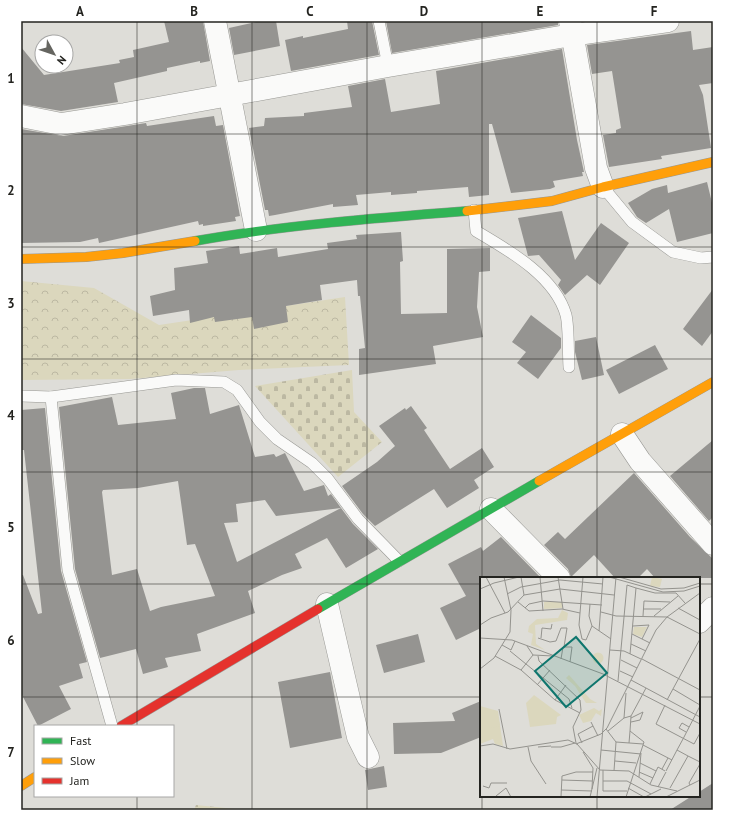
<svg xmlns="http://www.w3.org/2000/svg" width="734" height="831" font-family="'PT Sans',sans-serif">
  <style>
    .forest { fill: url(#forest-crowns) }
    .cemetery { fill: url(#cemetery-stones) }
    .building { fill: #959491; fill-rule: evenodd }
    .lines { fill: none; stroke-linecap: round; stroke-linejoin: round }
    .lane-casing { stroke: #989894; stroke-width: 12 }
    .street-casing { stroke: #989894; stroke-width: 23 }
    .fast-casing { stroke: #989894; stroke-width: 10 }
    .slow-casing { stroke: #989894; stroke-width: 10 }
    .jam-casing { stroke: #989894; stroke-width: 10 }
    .lane { stroke: #fafaf9; stroke-width: 11 }
    .street { stroke: #fafaf9; stroke-width: 22 }
    .fast { stroke: #30b455; stroke-width: 9 }
    .slow { stroke: #ff9f0a; stroke-width: 9 }
    .jam { stroke: #e5322d; stroke-width: 9 }
    .grid { fill: none; stroke: #242420; stroke-width: 1; stroke-opacity: 0.55 }
    .inset-road { fill: none; stroke: #94938e; stroke-width: 1 }
    .view { fill: #0f766e; fill-opacity: 0.15; stroke: #0f766e; stroke-width: 2 }
    .inset-edge { fill: none; stroke: #242420; stroke-width: 2 }
    .neatline { fill: none; stroke: #242420; stroke-width: 1.5 }
    .grid-label { font-size: 13px; text-anchor: middle; font-weight: bold; fill: #242420 }
  </style>
  <defs>
    <pattern id="forest-crowns" width="20" height="18" patternUnits="userSpaceOnUse"><rect width="20" height="18" fill="#dbd7bd"/><path d="M2 6a3 3 0 1 1 6 0M12 15a3 3 0 1 1 6 0" fill="none" stroke="#bcb8a2"/></pattern>
    <pattern id="cemetery-stones" width="16" height="16" patternUnits="userSpaceOnUse"><rect width="16" height="16" fill="#dbd7bd"/><path d="M2 7V4a2 2 0 0 1 4 0v3zM10 15v-3a2 2 0 0 1 4 0v3z" fill="#bcb8a2"/></pattern>
  </defs>
  <rect width="100%" height="100%" fill="#deddd8"/>
  <!-- forest -->
  <polygon class="forest" points="21,281 94,288 159,325 345,297 349,365 239,370 130,379 21,380"/>
  <!-- cemetery -->
  <g class="cemetery">
    <polygon points="352,370 354,412 382,442 338,477 255,386"/>
    <polygon points="196,805 245,810 194,810"/>
  </g>
  <!-- building -->
  <g class="building">
    <polygon points="164,21 203,21 210,61 200,63 200,61 167,68 167,71 114,83 118,102 61,111 21,104 21,47 44,75 120,63 119,60 134,57 133,50 169,42"/>
    <polygon points="261,21 276,21 280,46 234,55 229,28"/>
    <polygon points="347,21 372,21 379,55 291,71 285,40 303,36 303,38 348,29"/>
    <polygon points="386,21 558,21 558,25 392,53"/>
    <polygon points="691,31 693,50 713,47 713,83 699,85 703,95 711,148 661,156 662,159 609,167 603,135 616,133 616,130 621,128 612,71 592,74 587,45"/>
    <polygon points="562,49 577,140 584,172 582,172 583,176 553,181 555,187 550,189 511,193 492,124 489,124 489,195 469,197 468,187 417,191 417,193 391,195 391,192 356,195 358,205 333,207 333,204 275,215 269,216 268,210 265,210 249,128 264,126 265,118 304,116 304,113 352,107 348,86 385,79 391,112 440,104 436,71"/>
    <polygon points="214,116 216,126 223,125 240,216 235,217 236,221 203,226 203,224 199,225 198,221 99,243 98,238 80,242 21,243 21,129 63,136 146,123 147,126"/>
    <polygon points="707,182 713,207 713,233 677,242 669,209 646,223 637,217 628,203 652,189 667,185 668,193"/>
    <polygon points="562,211 575,260 601,223 629,243 600,285 587,275 565,295 558,285 561,280 539,255 528,256 518,218"/>
    <polygon points="401,232 403,261 400,262 401,314 447,313 447,249 490,248 490,271 479,272 477,307 483,337 433,346 436,364 359,375 359,349 365,348 360,296 358,296 357,280 320,285 322,300 286,306 288,322 254,329 252,317 215,322 214,317 190,323 189,310 153,316 150,296 175,290 174,268 208,263 206,251 239,246 240,254 277,248 278,257 328,249 327,243 357,239 356,235"/>
    <polygon points="713,289 713,331 702,346 683,329"/>
    <polygon points="531,315 561,338 561,348 538,379 517,363 526,352 512,342"/>
    <polygon points="596,337 604,375 582,380 575,352 575,341"/>
    <polygon points="655,345 668,369 619,394 606,370"/>
    <path d="M194,388h11l5,26 29,-9 16,52 19,-3 2,3 9,-4 19,38 20,-6 4,11 3,-2 10,14 -65,8 -11,-16 -29,4 2,18 -14,1 13,39 104,-54 12,16 25,25 -32,19 -19,-30 -32,16 7,14 -20,7 -34,16 7,22 -58,21 4,17 -36,7 3,9 -25,7 -7,-25 -36,9 -25,-89 -16,-162 53,-10 6,28 58,-6 -5,-26zM178,481l9,64 8,-1 20,52 -54,11 -11,4 -13,-42 -25,6 -10,-83 1,-2 35,-2z"/>
    <polygon points="411,406 427,428 424,430 450,469 482,448 494,467 474,480 479,488 447,508 434,489 375,526 363,514 342,486 377,462 395,446 379,426 405,408 406,410"/>
    <polygon points="45,408 61,571 87,662 79,664 83,678 59,686 71,709 38,726 21,693 21,575 23,575 38,614 42,613 24,450 21,450 21,410"/>
    <polygon points="713,440 713,517 709,521 670,476"/>
    <polygon points="634,473 690,537 713,559 713,578 655,578 647,569 638,578 615,578 594,555 571,577 568,569 544,545 558,532 565,539"/>
    <polygon points="501,537 541,578 481,578 481,628 456,640 440,608 466,596 448,564 481,547 483,551"/>
    <polygon points="418,634 425,662 384,673 376,645"/>
    <polygon points="330,672 342,738 290,748 278,682"/>
    <polygon points="481,701 481,737 441,753 394,754 393,723 455,721 452,713"/>
    <polygon points="384,766 387,787 368,790 365,770"/>
    <polygon points="713,783 713,810 670,810 692,796 699,796 699,792"/>
  </g>
  <g class="lines">
    <!-- lane casing -->
    <g class="lane-casing">
      <g id="lane">
        <polyline points="379,21 388,66"/>
        <polyline points="603,187 632,222 673,252 701,258 713,257"/>
        <path d="M474,210l2,21c32,19 79,45 90,84 3,12 2,38 3,52"/>
        <polyline points="21,396 51,397 176,380 224,382 237,390 260,422 277,439 312,463 328,479 358,519 399,561"/>
        <polyline points="51,397 68,570 112,726"/>
      </g>
    </g>
    <!-- street casing -->
    <g class="street-casing">
      <g id="street">
        <polyline points="215,21 256,230"/>
        <polyline points="570,21 596,168 603,187"/>
        <polyline points="21,116 61,124 125,114 388,66 572,35 668,21"/>
        <polyline points="622,434 640,461 713,544"/>
        <polyline points="491,509 559,578"/>
        <polyline points="327,604 358,737 368,757"/>
        <polyline points="699,622 713,608"/>
      </g>
    </g>
    <!-- fast casing -->
    <g class="fast-casing">
      <g id="fast">
        <path d="M195,241c90,-16 181,-23 272,-30"/>
        <polyline points="318,609 539,481"/>
      </g>
    </g>
    <!-- slow casing -->
    <g class="slow-casing">
      <g id="slow">
        <polyline points="467,211 552,201 603,187 713,162"/>
        <polyline points="21,259 86,257 123,253 195,241"/>
        <polyline points="539,481 713,382"/>
        <polyline points="21,786 35,777"/>
      </g>
    </g>
    <!-- jam casing -->
    <g class="jam-casing">
      <polyline id="jam" points="121,726 318,609"/>
    </g>
    <!-- lane -->
    <use href="#lane" class="lane"/>
    <!-- street -->
    <use href="#street" class="street"/>
    <!-- fast -->
    <use href="#fast" class="fast"/>
    <!-- slow -->
    <use href="#slow" class="slow"/>
    <!-- jam -->
    <use href="#jam" class="jam"/>
  </g>
  <!-- grid -->
  <path class="grid" d="M137,21v705M252,21v789M367,21v789M482,21v557M597,21v557M21,134h692M21,247h692M21,359h692M21,472h692M21,584h460M699,584h14M21,697h460M699,697h14M137,796v14M482,796v14M597,796v14"/>
  <!-- overview -->
  <g transform="translate(480 577)">
    <rect width="220" height="220" fill="#deddd8"/>
    <path d="M82,33l6,3 -1,7 -32,5 1,19 9,6 -14,-5 2,-11 -5,-2 1,-6 8,-7 21,-1zM89,98l21,24 7,4h-11l-11,-17 -9,-8zM114,131l5,3 3,-2 -1,7 -5,-3 -5,8 -8,2 -4,-8z" fill="#dbd7bd"/>
    <path d="M112.5 81a5.5 5.5 0 1 1 11 0a5.5 5.5 0 1 1-11 0Z" fill="#dbd7bd"/>
    <path d="M64,25h18v6l-18,1zM154,50h13l-5,10 -9,-3zM0,129l18,5 5,35 -8,-2 -2,-5 -13,5z" fill="#dbd7bd"/>
    <path d="M172,0l10,2 -2,8 -10,-1zM54,118l27,20 -4,2 -1,7 -26,3 -4,-24zM6,133l11,1 3,15 -10,2 -6,-12z" fill="#dbd7bd"/>
    <path class="inset-road" d="M6,0l19,36M41,0l3,18M60,0l3,34M78,0l5,32M103,0l-4,48 3,14 4,1 6,-14M129,0l54,15 21,-1 16,-5M139,0l42,12 23,-1 16,-5M0,12l14,-6 25,-6M27,17l14,-7 39,-7 43,4M38,25l11,9 33,-2 18,4M110,27l-1,12 3,10 19,13M45,31l4,-4 14,-3 59,4M198,31l22,12M163,32h18M121,35l15,4 51,1 33,17M163,39l1,-15 26,1M174,39l24,-20M0,48l11,-7 17,-6 16,-17 36,-6 54,6M153,49l16,-1 -7,14M119,54l4,-54M152,57l18,9M0,61l32,2 91,34 97,50M58,61l12,4 6,-1 5,-13h6l-3,19M61,61l1,-10 9,1 1,-5M151,67l15,7M22,68l9,5 4,-9M47,69l6,9 20,1M130,73l14,1 17,8M30,74l59,48 3,9M150,77l6,-66 19,5h21l9,10M15,79l26,14 34,30 25,13M58,79l1,5 41,39 1,10 -8,17 3,16M81,82l2,-12h9l-2,15M162,82l58,31M141,83l16,8M0,92l14,-11 16,-26 1,-22 -7,-33M41,93l12,-15M140,94l13,6M138,104l9,-96 9,3M57,108l13,-15M166,111l54,29M193,112l27,16M75,123l11,-15M187,123l33,-61M185,128l-9,19 38,20 6,-11M19,132l8,40M144,141l2,-25M151,141l12,-6M111,145l7,14M151,145l9,-2 3,-8M126,152l10,13 -2,29M128,154l16,-13 7,-2M206,155l-7,-4 3,-5 7,4M203,162l17,-33M136,165l27,2M102,166l-4,-9 15,-8M149,166l1,-12M96,167l25,-10 6,-6 49,-98 11,-13 33,-24M163,168l29,15M0,169l13,-2 17,5 58,-9 9,4 23,26 29,1 22,14 26,6M48,170l3,14 15,23M58,170l13,-1M71,170h10l14,-4M121,173l40,4M103,175l10,16 -1,21M208,179l12,6M135,184l21,2M160,186l16,8M182,192l6,-11M123,193v21h24M186,194l11,-21M159,195l14,6M159,200l2,-24M82,203l30,1M123,204h24l24,13M170,207l8,-17 7,4M210,208l-1,-2 11,-19M3,209l6,2 2,-5h16M178,210l8,-15M148,211l16,9M190,211l18,-32 -11,-6 6,-11M81,213l31,1M16,219l10,-8 5,9M81,220l1,-21 14,-4h17M110,220l7,-29M117,220l19,-220M146,220l18,-55 -14,-11 1,-15 15,-28 -15,-8M165,220l16,-8M186,220l34,-17"/>
    <path class="view" d="M96,60l31,36 -41,34 -31,-36z"/>
    <rect width="220" height="220" class="inset-edge"/>
  </g>
  <!-- border -->
  <rect width="734" height="831" fill="none" stroke="#ffffff" stroke-width="44"/>
  <!-- legend -->
  <rect x="34" y="725" width="140" height="72" fill="#ffffff" stroke="#a7a7a6"/>
  <rect x="42" y="738" width="20" height="6" fill="#30b455" stroke="#a7a7a6"/>
  <text x="70" y="745" font-size="12" fill="#242420">Fast</text>
  <rect x="42" y="758" width="20" height="6" fill="#ff9f0a" stroke="#a7a7a6"/>
  <text x="70" y="765" font-size="12" fill="#242420">Slow</text>
  <rect x="42" y="778" width="20" height="6" fill="#e5322d" stroke="#a7a7a6"/>
  <text x="70" y="785" font-size="12" fill="#242420">Jam</text>
  <!-- north arrow -->
  <g transform="translate(54 54) rotate(130)"><circle r="19" fill="#ffffff" stroke="#a7a7a6"/>
  <path d="M0-3L7 15L0 10L-7 15Z" fill="#656560"/>
  <text y="-6" font-size="11" font-weight="bold" text-anchor="middle" fill="#242420">N</text>
  </g>
  <rect x="22" y="22" width="690" height="787" class="neatline"/>
  <g class="grid-label">
    <text x="80" y="16">A</text>
    <text x="194" y="16">B</text>
    <text x="310" y="16">C</text>
    <text x="424" y="16">D</text>
    <text x="540" y="16">E</text>
    <text x="654" y="16">F</text>
    <text x="11" y="83">1</text>
    <text x="11" y="195">2</text>
    <text x="11" y="308">3</text>
    <text x="11" y="420">4</text>
    <text x="11" y="532">5</text>
    <text x="11" y="645">6</text>
    <text x="11" y="757">7</text>
  </g>
</svg>
